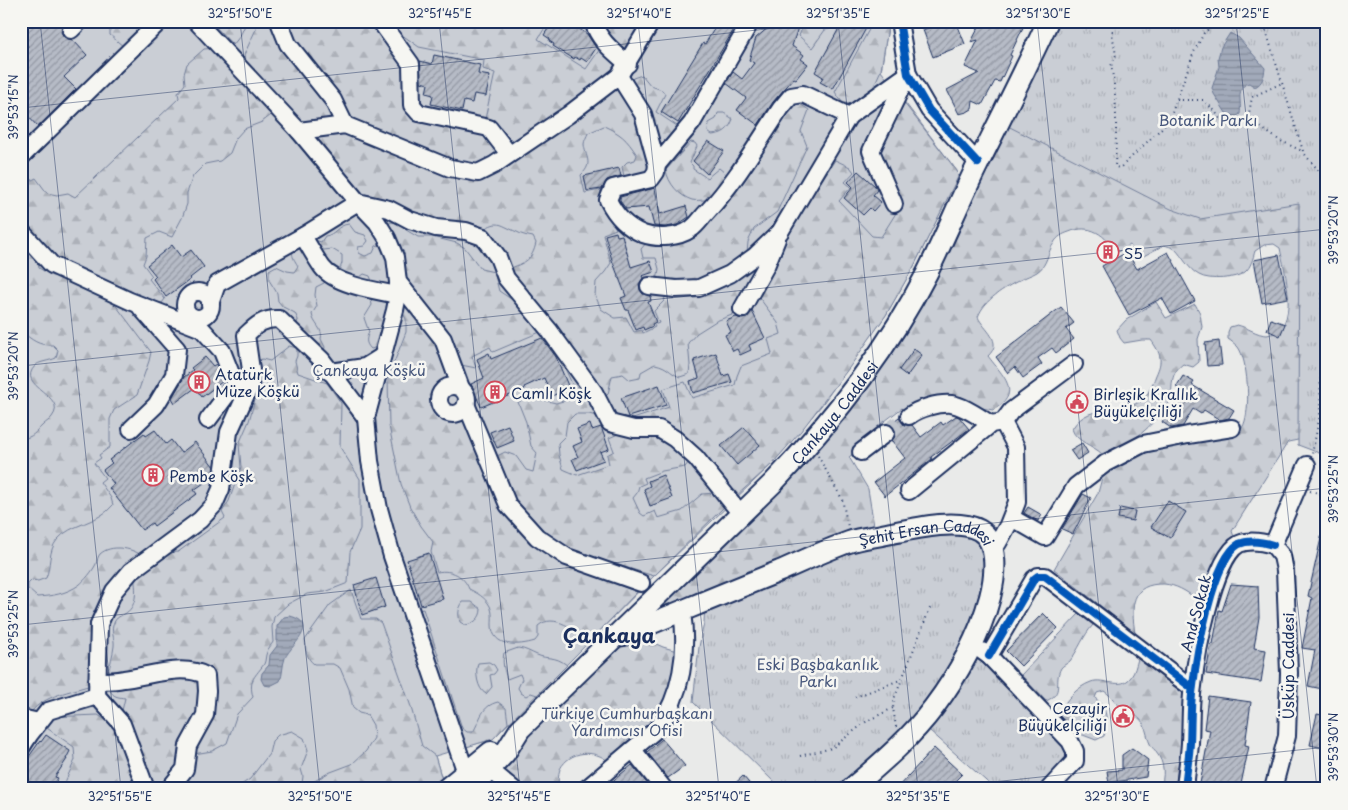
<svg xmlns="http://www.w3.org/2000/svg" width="1348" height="810" font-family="'Playpen Sans',sans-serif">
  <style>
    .green { fill: #caced5; stroke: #727e9a }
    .forest { fill: url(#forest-firs); stroke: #727e9a }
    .park { fill: url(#park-tufts); stroke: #727e9a }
    .water { fill: url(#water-rules); stroke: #6c7995 }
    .building { fill: url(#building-hatch); stroke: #1b2f5e }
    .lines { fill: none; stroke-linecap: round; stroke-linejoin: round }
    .minor-tunnel { stroke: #c0c5cd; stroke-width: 16; stroke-dasharray: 16 8; stroke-linecap: butt }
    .minor-casing { stroke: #1b2f5e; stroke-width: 20 }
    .major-casing { stroke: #1b2f5e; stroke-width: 24 }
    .path { stroke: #1b2f5e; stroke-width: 2; stroke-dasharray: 1 4; stroke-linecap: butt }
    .minor { stroke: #f6f6f2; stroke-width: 16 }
    .major { stroke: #f6f6f2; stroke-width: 20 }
    .cycleway-casing { stroke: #f6f6f2; stroke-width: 11 }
    .cycleway { stroke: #0057b8; stroke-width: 8 }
    .ticks { fill: none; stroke: #1b2f5e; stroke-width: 1; stroke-opacity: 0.45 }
    .labels { text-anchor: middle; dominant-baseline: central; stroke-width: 5; stroke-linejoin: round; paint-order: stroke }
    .park-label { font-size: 15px; fill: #47577c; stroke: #f6f6f2 }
    .poi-label { font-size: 15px; fill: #1b2f5e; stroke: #f6f6f2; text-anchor: start }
    .street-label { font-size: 15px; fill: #1b2f5e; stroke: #f6f6f2 }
    .district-label { font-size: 20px; font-weight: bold; fill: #1b2f5e; stroke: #f6f6f2 }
    .neatline { fill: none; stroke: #1b2f5e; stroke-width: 2 }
    .ticks-label { font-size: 12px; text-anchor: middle; fill: #1b2f5e }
  </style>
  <defs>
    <pattern id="forest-firs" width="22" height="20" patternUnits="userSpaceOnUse" patternTransform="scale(1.25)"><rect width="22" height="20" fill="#caced5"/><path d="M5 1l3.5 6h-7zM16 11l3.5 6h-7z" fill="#adb1b9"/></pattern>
    <pattern id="park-tufts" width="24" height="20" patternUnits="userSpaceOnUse" patternTransform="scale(1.25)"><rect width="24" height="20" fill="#caced5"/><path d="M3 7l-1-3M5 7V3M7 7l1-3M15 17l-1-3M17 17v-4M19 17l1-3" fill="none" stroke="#adb1b9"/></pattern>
    <pattern id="water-rules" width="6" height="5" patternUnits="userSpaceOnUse" patternTransform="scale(1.25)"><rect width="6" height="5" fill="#a2aaba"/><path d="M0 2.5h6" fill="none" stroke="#838b9a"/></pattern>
    <pattern id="building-hatch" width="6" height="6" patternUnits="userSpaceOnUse" patternTransform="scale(1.25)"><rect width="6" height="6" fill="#b6bbc6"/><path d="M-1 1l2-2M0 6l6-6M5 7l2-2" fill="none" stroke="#9398a4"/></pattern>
  </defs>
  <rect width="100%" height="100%" fill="#e9eae9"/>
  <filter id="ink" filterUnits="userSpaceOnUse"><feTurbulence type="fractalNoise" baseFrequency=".02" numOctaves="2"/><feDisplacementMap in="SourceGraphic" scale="10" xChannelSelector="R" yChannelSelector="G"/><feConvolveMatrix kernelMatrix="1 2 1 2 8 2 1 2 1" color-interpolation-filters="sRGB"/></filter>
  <g filter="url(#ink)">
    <!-- green -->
    <polygon class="green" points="21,21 889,21 881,71 957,171 958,177 914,266 886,315 821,406 772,464 654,576 493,739 435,756 443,783 436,789 21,789"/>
    <!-- forest -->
    <g class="forest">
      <path d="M104,21h40c0,11 -12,19 -20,26l-14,-12v-4z"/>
      <polygon points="210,21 247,21 240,36 233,45"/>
      <polygon points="257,21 277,21 328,104 336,121 300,125 247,66 244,55 256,29"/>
      <polygon points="288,21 377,21 406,66 408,111 485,133 501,153 476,168 451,164 351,121 338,94 313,68 294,41"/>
      <polygon points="388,21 549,21 538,39 586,69 602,46 621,64 614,74 511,146 494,122 485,119 495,73 483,69 484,60 419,47 391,27"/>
      <polygon points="600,21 646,21 626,56 614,46"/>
      <polygon points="794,21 820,21 828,24 829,21 839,21 836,27 825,30 812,48 799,36 802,28"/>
      <polygon points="869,21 889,21 881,70 872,90 849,104 842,102 835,92 872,24"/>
      <polygon points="216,48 275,112 262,122 244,129 236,138 230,153 220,161 205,164 193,176 187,193 187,204 182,218 172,237 159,232 147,238 146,256 143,264 152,276 149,279 165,299 162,303 148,301 54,260 25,225 21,218 21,191 26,183 36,178 47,193 57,195 68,193 75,197 179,98 178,93 185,84 184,74 187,64 204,49"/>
      <polygon points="642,75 651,86 662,90 665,94 656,112 680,128 657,155 629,85 633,78"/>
      <path d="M621,85l20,31 11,55 -27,10 -3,-14 5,-5 8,-2 2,-5c-11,-17 -16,-21 -33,-29l-16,7c-1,3 -4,8 -4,11 1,13 10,19 -3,31l4,18 15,-3 1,3 7,-2 1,23 7,15 -13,5 8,29 -6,9 -9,10 -1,13 6,14 14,9 11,-1 8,15 8,-2 1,3 12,-6 -1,-2 5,-2 -5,-12 10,-10 2,-7 99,-38 -15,34 -18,25 -16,6 -19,12 -9,10 2,22 -1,9 -9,3c-12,-5 -11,-10 -25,-13l-14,8 -1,6 -10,2 -7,-6 -11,2 -4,18 -4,4 -95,-122 2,-8c15,-6 21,-8 25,-25l-3,-6c-5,-1 -11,-2 -16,-5 -19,-8 -18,-13 -38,0l-42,-8 -77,-29 -48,-61 32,-6 133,49z"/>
      <polygon points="904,103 957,171 958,177 914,266 886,315 849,368 801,431 772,464 735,497 700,454 630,420 669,407 663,389 685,382 692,398 735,385 737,376 741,366 772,354 768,339 781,334 778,323 758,296 773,268 792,226 835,160 850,167 854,172 845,182 851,187 839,201 872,236 881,237 901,205 880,151"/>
      <polygon points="800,104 809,110 801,131 807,146 777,212 754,229 748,242 747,253 727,268 697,282 657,281 659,269 656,258 643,258 641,249 647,242 675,243 792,105"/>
      <path d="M718,113h6l9,6c-4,11 -10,15 -21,16l-4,-3 1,-9 7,-4z"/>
      <path d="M1013,118l291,70 9,227 -15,25 -10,2 -56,89 2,6 -16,18 -16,40 -7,3c-9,-7 -19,-13 -31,-14 -34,-1 -33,23 -29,49l-81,-64 44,-76 5,-19 42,-26 45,-9 48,-4c2,-4 6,-9 7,-14 5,-17 3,-60 -7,-74 -3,-3 -7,-6 -10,-8v-7l2,-5 7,-2c10,2 20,10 30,10 35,-4 17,-66 13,-87l-6,-4 -10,1 -9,6c-2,7 -4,16 -10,21 -9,7 -36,9 -46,3 -11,-6 -16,-18 -24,-26 -3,-2 -8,-3 -11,-4l-26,14 -8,-14 -14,8c-10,-18 -26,-30 -47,-21 -6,2 -12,5 -15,11 -7,9 -6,22 -17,29 -5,3 -12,5 -17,8 -16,8 -36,20 -42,37 6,13 26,24 10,39 14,19 36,37 5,54l-17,-3 -71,4 -3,-3 -25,19 4,6 -32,24 19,32 6,37 -25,6 -148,61 -44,17 159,-158 50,-64z"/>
      <path d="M691,142l4,1 2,3 -7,17 3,3v3l14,9 12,-10 6,5c1,11 -13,20 -20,27 -4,0 -9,1 -13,0 -13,-4 -24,-17 -26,-30z"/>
      <path d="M390,222l9,1 7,7 12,7h14l25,6 8,5 16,21 13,3 5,19 24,16 17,25 -47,20 -3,-5 -18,9 4,12 -20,-4 -51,-83c4,-18 -10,-38 -16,-54z"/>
      <path d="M349,224l6,8 10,3 3,6 -4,5 -6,1 1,6 6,3 8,-3 3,-7 5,-2 7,13 5,32 -19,-3 -4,-10 -6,-2 -9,7 -16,-9 3,-9v-8l-10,-6 -8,1 -7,-2 -5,-9 9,3 4,-6c10,-1 12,-11 24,-12z"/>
      <path d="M21,241l16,18 2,9 13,8h10l49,23 40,53 -2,9 -12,34 -23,15 -4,9v28l-11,8 2,3 -7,5 11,15 -5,4 11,16 2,7c-15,19 -42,18 -56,35 -9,11 -6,26 -11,38l-8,3 -6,-1 -4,4v5l9,8c15,-1 29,-3 42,-12 6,-5 13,-13 17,-21 1,-3 2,-8 4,-10 11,-10 31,-6 41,1l-32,33 -18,97c-21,7 -46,10 -60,27l-10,-2v-271c13,-2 13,-6 22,-14 3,-3 7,-5 9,-8 17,-22 -37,-30 -17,-51 2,-4 15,-5 21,-8l2,-8 -5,-5c-14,1 -21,-5 -32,-14z"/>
      <path d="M298,246l5,2 24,29 -3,6 -8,4 -1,8 2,11 -5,8c1,10 12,15 9,25l4,8 -1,4 -29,-21 3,-10 -3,-7 -12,-6 -5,-6 -1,-8 -8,-13v-10l7,-4 11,5 7,1 4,-6c-4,-7 -10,-14 0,-20z"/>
      <path d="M370,294l22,6 -15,47 -6,2c-6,-6 -5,-10 -2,-17l-5,-14 8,-13z"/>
      <path d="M406,298l31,41 15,41c-27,0 -29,46 13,40l15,36 84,107 73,29 -47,49c-14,-10 -36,-29 -52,-15v11l-3,4c-16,5 -43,7 -43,-16 0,-7 1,-12 -2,-19 -5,-9 -13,-13 -21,-17 -5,-13 -17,-20 -32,-17l-6,-20 2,-10 -12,-16 -11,-19 -9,-23 -12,-58 -1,-48 18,-46v-13l-4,-8z"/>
      <path d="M1156,302l10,16 29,-14 5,9 2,14 -4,12 1,23 -6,5 -10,-3c-16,12 -8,24 -14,39 -2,3 -6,6 -8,9 -18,25 -31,29 -59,42 -9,-9 -26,-12 -30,-25 18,-31 58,-9 76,-36 3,-6 6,-12 8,-18 7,-15 5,-21 -5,-35h-9l-18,3 -4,-5 -3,-8 9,-10z"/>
      <path d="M289,346l8,2v8l-2,5 3,12 29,10 14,20 -1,44 20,32v50l-10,23 -2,31 -23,9 -18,2 -19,10 -14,13 -2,10 1,15c-2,4 -5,6 -6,10 -2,4 -1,8 -3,12 -8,12 -16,15 -11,33l-16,17 -10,29 -15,8 -18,3 19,-78 -105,-2c2,-10 5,-19 6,-28 1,-8 -4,-15 0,-23 2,-6 7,-7 12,-10 12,-8 10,-25 8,-37l32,-23 12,-1 47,-34 -3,-6 7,-11 12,-34 -2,-23 10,-23 10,-36 -2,-24 5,-2 8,2z"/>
      <polygon points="556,348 600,417 589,414 575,414 567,422 565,436 558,443 559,455 563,469 577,475 609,464 607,455 614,451 609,438 618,434 634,436 655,435 671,444 689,462 685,467 662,471 644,478 646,483 639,486 637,493 633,498 640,513 644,516 655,511 658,518 682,511 702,494 715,493 726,505 654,576 570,550 539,530 513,500 493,458 505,452 516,456 526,470 533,472 537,453 531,446 526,422 518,402 530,397 556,403 567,400 575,394 572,384"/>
      <path d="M351,590l10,29h15l5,4 29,81 12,42 13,10 8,27 -7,6h-125l2,-7 15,-9 24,-9 14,-13 8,-13 -1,-13 -6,-10 -8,-2 -6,-5 -4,-19 -9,-21 -7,-4h-19c-8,-6 -8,-14 -9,-24l25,-35z"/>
      <path d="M463,602h9l9,7c0,9 -7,15 -16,16l-5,-3c-2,-8 -2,-13 3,-20z"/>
      <path d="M423,609l39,119 5,4h6c8,-13 8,-26 25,-30l8,6 2,15 -15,16 -30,9 -48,-137z"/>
      <path d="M1079,614l14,11c-10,11 -14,24 -23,36 -3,3 -7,4 -9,7 -8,14 4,25 -15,33l-25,-26z"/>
      <path d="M645,639l18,8 14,4 1,8 -10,37 -14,29 -45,37c-14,-13 -39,-12 -49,7 -2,5 -2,14 -1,20h-39l-20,-17 27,-37 93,-87z"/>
      <path d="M518,648c8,1 12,4 19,7 11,5 17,0 30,10l-30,30 -6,-2 -5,3 -5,-3 -3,-5 4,-9 -2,-5 -13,5c-3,-9 -5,-17 -3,-26z"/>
      <path d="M1138,659l45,34 -2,53 -6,43h-15c5,-13 5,-26 -4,-37 -1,-3 -4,-4 -5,-6 -4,-7 -4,-16 -8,-23 -5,-8 -14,-11 -22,-16 -5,-3 -9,-11 -17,-16l-7,2 -2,5c13,10 13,23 9,38l-8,4 -21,-8 -16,-17c5,-14 18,-28 32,-33 13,-5 30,9 40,-5 4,-5 5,-12 7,-18z"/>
      <path d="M489,662l5,3 3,5 -3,4 -4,1 2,12 -6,7c-9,-5 -11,-22 -8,-31z"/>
      <path d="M178,674l20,7 3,13 -2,17 -20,57 -17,21h-11l-30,-74 4,-17c-7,-1 -12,-1 -15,-8l3,-6z"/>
      <polygon points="98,715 119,729 139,789 62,789 75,760 74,747 44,726 50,717"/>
      <polygon points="292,731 304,738 308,750 301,769 303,776 302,784 291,789 235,789 250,779 269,754 272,741 278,735"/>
    </g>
    <!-- park -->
    <g class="park">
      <polygon points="1048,21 1327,21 1327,456 1298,445 1299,203 1200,219 1171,209 1000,122"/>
      <polygon points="957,525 992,547 972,644 1075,751 1049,789 995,789 920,722 851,789 781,789 693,702 699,647 704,623 705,602 851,541"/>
    </g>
    <!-- water -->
    <g class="water">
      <path d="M1230,33l9,5 26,30c-1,8 -2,15 -10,19l-6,-4c-14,5 -7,18 -9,31l-4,3 -10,-4 -12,-19 -2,-6 7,-21 -1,-9 3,-11z"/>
      <path d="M290,616c31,8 1,29 -5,42 -3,8 -2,16 -5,23l-10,5 -6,-1 -3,-6 1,-6 7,-8 1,-10 7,-9v-20l7,-9z"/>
    </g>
    <!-- building -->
    <g class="building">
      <polygon points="21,21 61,21 64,24 61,32 64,37 68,39 73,40 87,55 64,77 76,89 38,127 26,114 21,119 21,53 28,46 21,39"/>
      <polygon points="553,21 567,21 587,34 596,48 587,62 581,58 580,60 575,57 574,59 553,46 554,44 549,41 550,39 544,35"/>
      <polygon points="719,21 739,21 678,123 661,112 703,43 705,44"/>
      <polygon points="763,21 800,21 792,46 804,55 801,59 808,64 796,79 794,78 773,102 758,125 737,110 746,98 726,83 733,72 742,79 754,63 749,60 756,38 770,26"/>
      <polygon points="843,21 870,21 833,89 820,82 823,77 815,72"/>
      <polygon points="946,21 956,21 965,44 933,57 923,30"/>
      <polygon points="982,21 1026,21 1010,55 1012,56 1000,82 995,81 982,105 973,101 972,109 967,112 959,114 947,90 979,73 965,67 978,40 971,42"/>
      <polygon points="434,55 480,65 478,74 490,76 486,96 474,94 472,103 464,101 462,111 431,104 433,95 426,93 428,84 421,82 420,61 432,64"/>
      <polygon points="708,141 724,151 707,174 693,161"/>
      <polygon points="619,168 621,176 607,180 602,189 587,191 584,176"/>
      <polygon points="858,171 875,186 877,190 873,195 881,202 873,211 870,208 863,215 844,198 853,187 848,182"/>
      <polygon points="655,188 660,214 686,206 689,217 677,225 666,227 654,226 649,207 626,209 620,201 620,197"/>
      <polygon points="616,232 617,236 622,235 631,267 650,261 654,272 642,276 643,278 639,284 640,290 643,294 650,296 651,301 648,302 656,322 652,324 653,326 644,330 643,327 636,330 628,310 626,310 621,298 626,296 612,260 605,235"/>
      <polygon points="172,245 181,257 191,250 204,267 190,278 191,279 166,297 153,279 156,276 147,265"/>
      <polygon points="1127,252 1137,269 1168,252 1195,301 1171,314 1162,298 1129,315 1102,266"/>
      <polygon points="1279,255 1288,298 1262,303 1254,260"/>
      <polygon points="1061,307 1074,323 1066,329 1074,339 1056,353 1052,348 1038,358 1042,364 1023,378 1015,367 1008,373 996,357"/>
      <polygon points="752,311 765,338 749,345 751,350 740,355 737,349 733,351 725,335 731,332 726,321 736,317 742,319 747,318"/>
      <polygon points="1271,319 1285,324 1280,336 1267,330"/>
      <polygon points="542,338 556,357 569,388 552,396 544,378 524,387 525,389 481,407 471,384 484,378 477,359 489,353 491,359"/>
      <polygon points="1219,341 1222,365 1207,366 1205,343"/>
      <polygon points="914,349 922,355 907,376 899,370"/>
      <polygon points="716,353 723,376 729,374 732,382 693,393 690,381 699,378 694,360"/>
      <polygon points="205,357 213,366 216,364 223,381 202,397 195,388 175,403 172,398 184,377 193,370 191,368"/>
      <polygon points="1183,376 1194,382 1192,385 1234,410 1229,418 1220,420 1204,410 1201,414 1193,409 1183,426 1171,428 1162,422 1181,390 1176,387"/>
      <polygon points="659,385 666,405 628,417 621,398"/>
      <polygon points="956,416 959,417 969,429 931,457 932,459 885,496 874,482 905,458 892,441 896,432 894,427 890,424 899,417 904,425 912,425 921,437 941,422 943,425"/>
      <polygon points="590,424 592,430 601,427 609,449 600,452 604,460 577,470 572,459 578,457 573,446 582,442 577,429"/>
      <polygon points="508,425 514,441 497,448 490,432"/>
      <polygon points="744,427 760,445 737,465 721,446"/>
      <polygon points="155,430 166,444 171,440 181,453 195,442 214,467 213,473 202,481 204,483 194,490 197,494 154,526 152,523 142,530 109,488 114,484 103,470 112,463 109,460 144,433 146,436"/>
      <polygon points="1082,443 1088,453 1077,460 1070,450"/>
      <polygon points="663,475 672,498 650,506 644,489 650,486 648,481"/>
      <polygon points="1083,494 1091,498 1073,534 1062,529"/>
      <polygon points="1168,501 1186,512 1170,538 1151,527"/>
      <polygon points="1028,507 1042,515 1038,521 1024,513"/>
      <polygon points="1120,508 1135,511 1133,521 1118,518"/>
      <polygon points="1323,529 1327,530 1327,690 1308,686 1315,650 1302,648 1312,598 1308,596"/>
      <polygon points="429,553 443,599 421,605 407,560"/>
      <polygon points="376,578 385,607 362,615 354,585"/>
      <polygon points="1231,584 1258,586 1259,617 1254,648 1266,650 1261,682 1206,674 1211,644 1213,644 1219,610 1222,611"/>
      <polygon points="1043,613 1058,628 1021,666 1006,651"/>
      <polygon points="1208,696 1251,702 1245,745 1249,746 1240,789 1199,789 1210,730 1204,729"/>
      <polygon points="1317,714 1327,716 1327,749 1310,745"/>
      <polygon points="46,735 70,751 66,759 67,759 55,777 58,778 51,789 21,789 21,768 40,741 41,742"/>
      <polygon points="662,739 685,766 668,778 647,752"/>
      <polygon points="934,748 962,774 947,789 896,789"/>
      <polygon points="1132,748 1148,760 1146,777 1109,783 1107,771 1122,770 1122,755"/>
      <polygon points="632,765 650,787 648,789 603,789"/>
      <polygon points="743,776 754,789 729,789"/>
    </g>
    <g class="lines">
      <!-- minor-tunnel -->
      <polyline class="minor-tunnel" points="886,433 909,416"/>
      <!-- minor casing -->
      <g class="minor-casing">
        <g id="minor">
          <polyline points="196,21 299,131 358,202 303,236 217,284 210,304"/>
          <polyline points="281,21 280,24 288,44 333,100 345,125"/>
          <polyline points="380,21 411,64 412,105 419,113 489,128 509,154"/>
          <path d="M593,21c5,19 21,31 35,43"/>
          <polyline points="899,21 908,74 929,110 978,163"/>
          <polyline points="71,30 80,21"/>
          <polyline points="619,76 643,114 657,165 692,123 751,21"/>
          <polyline points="299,131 345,125 450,168 478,173 494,165 568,115 619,76 652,21"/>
          <polyline points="21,157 160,21"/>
          <path d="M657,165l-1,7 -5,7 -38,9 -5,12c8,16 18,27 35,34 14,5 35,4 48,-5 6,-4 11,-12 16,-17 29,-31 50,-68 74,-104l10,-12 12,-2 46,22 59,-42"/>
          <polyline points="894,204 871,151 907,76"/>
          <polyline points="21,231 52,265 130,301 202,329 222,351 235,384 208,420"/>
          <path d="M303,236c6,10 12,21 19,31 13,18 55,24 76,28"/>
          <polyline points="398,282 398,295 395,310 366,418 370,461 379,509 392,556 466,773"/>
          <polyline points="649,286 676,289 699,288 730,274 755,256 780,232 849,116"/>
          <circle cx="198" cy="305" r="13"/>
          <polyline points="742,309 766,266 777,239"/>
          <polyline points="330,372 365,367 381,357"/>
          <circle cx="453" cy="400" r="14"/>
          <polyline points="461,388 443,339 398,282 395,257 387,238 377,222 358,202 389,209 410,220 436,228 466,231 483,237 498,257 506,278 549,330 594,392 610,423 634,429 659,429 675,439 696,458 741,514"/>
          <polyline points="466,404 508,505 537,537 567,557 641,583"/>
          <path d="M909,416c10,-8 29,-13 42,-12 14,2 28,13 40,20"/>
          <polyline points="131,429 156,405 174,375 177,349 141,308"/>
          <polyline points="861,452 886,433"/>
          <polyline points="909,491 991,424 1003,422"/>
          <polyline points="1012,518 1045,537 1076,486 1106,463 1143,444 1188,435 1232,428"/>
          <polyline points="1273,545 1307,465"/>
          <polyline points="992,547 998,543 1008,525 1017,502 1016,447 1003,422 1011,411 1074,364"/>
          <polyline points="982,651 989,656 1070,741 1075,751 1075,761 1049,789"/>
          <polyline points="989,656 1034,579 1038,576 1045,576 1192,688"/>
          <path d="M97,681c9,0 18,0 27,-2 25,-3 59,-16 82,-3l1,15 -2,24 -17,31 -3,23 -16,20"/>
          <polyline points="97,696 122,724 146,789"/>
          <polyline points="21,718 39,722"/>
          <path d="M21,748l9,-14 18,-23 49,-15 2,-72 15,-33 17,-20 69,-51 14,-15 7,-16 8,-57 21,-46 1,-16 -5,-35c10,-10 18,-17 33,-16l43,41 44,58"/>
          <polyline points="633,750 664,789"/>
          <polyline points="489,769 513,789"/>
          <path d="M586,789l72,-61c24,-34 30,-76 24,-116"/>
          <path d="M1185,789c1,-15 4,-30 5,-46 1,-19 0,-38 3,-57 3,-29 20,-128 46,-142 11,-5 24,-2 34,1"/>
          <polyline points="1273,789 1287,736 1289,673 1285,570 1282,556 1273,545"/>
        </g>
      </g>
      <!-- major casing -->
      <g class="major-casing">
        <g id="major">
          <path id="s1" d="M623,635c52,-21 104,-43 157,-64 23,-10 46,-21 69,-29 11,-4 23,-5 33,-7 26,-5 74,-18 97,-5 21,12 16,47 11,67 -10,38 -32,78 -56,110 -23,31 -54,57 -83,82"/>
          <polyline points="446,789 491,752"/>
          <path id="s2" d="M475,789l2,-6 28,-30 15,-24 253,-246c60,-63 114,-132 154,-210 18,-36 33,-73 51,-109 24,-48 48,-95 70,-143"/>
        </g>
      </g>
      <!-- path -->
      <g class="path">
        <path d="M1115,21l-3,12 4,22 -5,11c7,33 5,68 4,101l5,1 49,-47 25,-69 10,-19 14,-12"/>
        <polyline points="1251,21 1263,25"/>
        <path d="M1263,21l40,130c6,11 18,18 21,31l-4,233 -8,39"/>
        <polyline points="1313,21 1319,29 1327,30"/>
        <polyline points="1177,100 1203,100 1214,110 1221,120 1238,125 1248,119 1252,97 1282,83"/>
        <polyline points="1248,119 1279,140 1302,151"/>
        <polyline points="818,456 842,499 848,527"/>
        <polyline points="1310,491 1327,495"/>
        <polyline points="855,697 900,680"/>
        <polyline points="896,727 893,708 895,697 930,608"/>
        <polyline points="800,756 832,748 867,721 893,708"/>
      </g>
      <!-- minor -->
      <use href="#minor" class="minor"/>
      <!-- major -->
      <use href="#major" class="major"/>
      <!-- cycleway casing -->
      <g class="cycleway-casing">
        <g id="cycleway">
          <polyline points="899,21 908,74 929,110 978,163"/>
          <polyline points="989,656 1034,579 1038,576 1045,576 1192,688"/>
          <path d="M1185,789c1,-15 4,-30 5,-46 1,-19 0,-38 3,-57 3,-29 20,-128 46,-142 11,-5 24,-2 34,1"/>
        </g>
      </g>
      <!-- cycleway -->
      <use href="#cycleway" class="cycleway"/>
    </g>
  </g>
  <!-- ticks -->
  <path class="ticks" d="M40,21l81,768M240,21l80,768M439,21l81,768M638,21l81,768M838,21l80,768M1037,21l81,768M1236,21l81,768M21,108l821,-87M21,366l1306,-137M21,625l1306,-137M926,789l401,-42"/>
  <!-- icons -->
  <defs>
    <g id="building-ring" transform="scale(1.125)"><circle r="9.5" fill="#f6f6f2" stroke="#d1495b" stroke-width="1.5"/><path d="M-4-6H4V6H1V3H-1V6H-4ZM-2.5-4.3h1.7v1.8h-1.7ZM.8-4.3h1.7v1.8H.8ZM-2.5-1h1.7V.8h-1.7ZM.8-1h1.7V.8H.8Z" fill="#d1495b"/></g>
    <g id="civic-ring" transform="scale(1.125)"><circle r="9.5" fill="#f6f6f2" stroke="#d1495b" stroke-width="1.5"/><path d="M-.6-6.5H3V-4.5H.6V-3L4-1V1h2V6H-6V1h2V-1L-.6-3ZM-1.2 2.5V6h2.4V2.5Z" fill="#d1495b"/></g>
  </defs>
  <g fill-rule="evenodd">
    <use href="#building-ring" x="1108" y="252"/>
    <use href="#building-ring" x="199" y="382"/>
    <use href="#building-ring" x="495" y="392"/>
    <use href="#civic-ring" x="1077" y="402"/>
    <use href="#building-ring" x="153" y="475"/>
    <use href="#civic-ring" x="1123" y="716"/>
  </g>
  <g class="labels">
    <!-- park labels -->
    <g class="park-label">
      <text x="1208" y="119">Botanik Parkı</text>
      <text x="369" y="369">Çankaya Köşkü</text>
      <text x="818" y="663">Eski Başbakanlık<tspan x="818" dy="17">Parkı</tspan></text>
      <text x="627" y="712">Türkiye Cumhurbaşkanı<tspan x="627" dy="17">Yardımcısı Ofisi</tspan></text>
    </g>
    <!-- poi labels -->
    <g class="poi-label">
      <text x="1124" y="252">S5</text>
      <text x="215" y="373">Atatürk<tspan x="215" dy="17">Müze Köşkü</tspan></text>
      <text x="511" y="392">Camlı Köşk</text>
      <text x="1093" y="393">Birleşik Krallık<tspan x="1093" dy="17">Büyükelçiliği</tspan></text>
      <text x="169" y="475">Pembe Köşk</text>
      <text x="1107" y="707" text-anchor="end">Cezayir<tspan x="1107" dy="17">Büyükelçiliği</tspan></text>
    </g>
    <!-- street labels -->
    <g class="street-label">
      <text stroke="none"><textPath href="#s2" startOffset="522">Çankaya Caddesi</textPath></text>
      <text stroke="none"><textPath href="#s1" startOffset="325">Şehit Ersan Caddesi</textPath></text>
      <text transform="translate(1195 613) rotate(-75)">And Sokak</text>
      <text transform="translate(1287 666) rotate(-90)">Üsküp Caddesi</text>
    </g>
    <!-- district labels -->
    <g class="district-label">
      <text x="609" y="635">Çankaya</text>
    </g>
  </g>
  <!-- margin -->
  <rect width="1348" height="810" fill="none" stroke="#f6f6f2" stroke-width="55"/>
  <rect x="28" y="28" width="1292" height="754" class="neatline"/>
  <g class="ticks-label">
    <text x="240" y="18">32°51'50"E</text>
    <text x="440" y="18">32°51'45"E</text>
    <text x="639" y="18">32°51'40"E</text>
    <text x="838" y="18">32°51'35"E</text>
    <text x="1038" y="18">32°51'30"E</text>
    <text x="1237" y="18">32°51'25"E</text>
    <text transform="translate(14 107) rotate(-90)" y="4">39°53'15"N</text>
    <text transform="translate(1334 230) rotate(-90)" y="4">39°53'20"N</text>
    <text transform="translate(14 366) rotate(-90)" y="4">39°53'20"N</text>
    <text transform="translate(1334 489) rotate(-90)" y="4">39°53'25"N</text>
    <text transform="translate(14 624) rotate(-90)" y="4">39°53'25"N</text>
    <text transform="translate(1334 747) rotate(-90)" y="4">39°53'30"N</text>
    <text x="120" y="801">32°51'55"E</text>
    <text x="320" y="801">32°51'50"E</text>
    <text x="519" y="801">32°51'45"E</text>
    <text x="718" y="801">32°51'40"E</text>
    <text x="918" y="801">32°51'35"E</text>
    <text x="1117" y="801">32°51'30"E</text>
  </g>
</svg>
